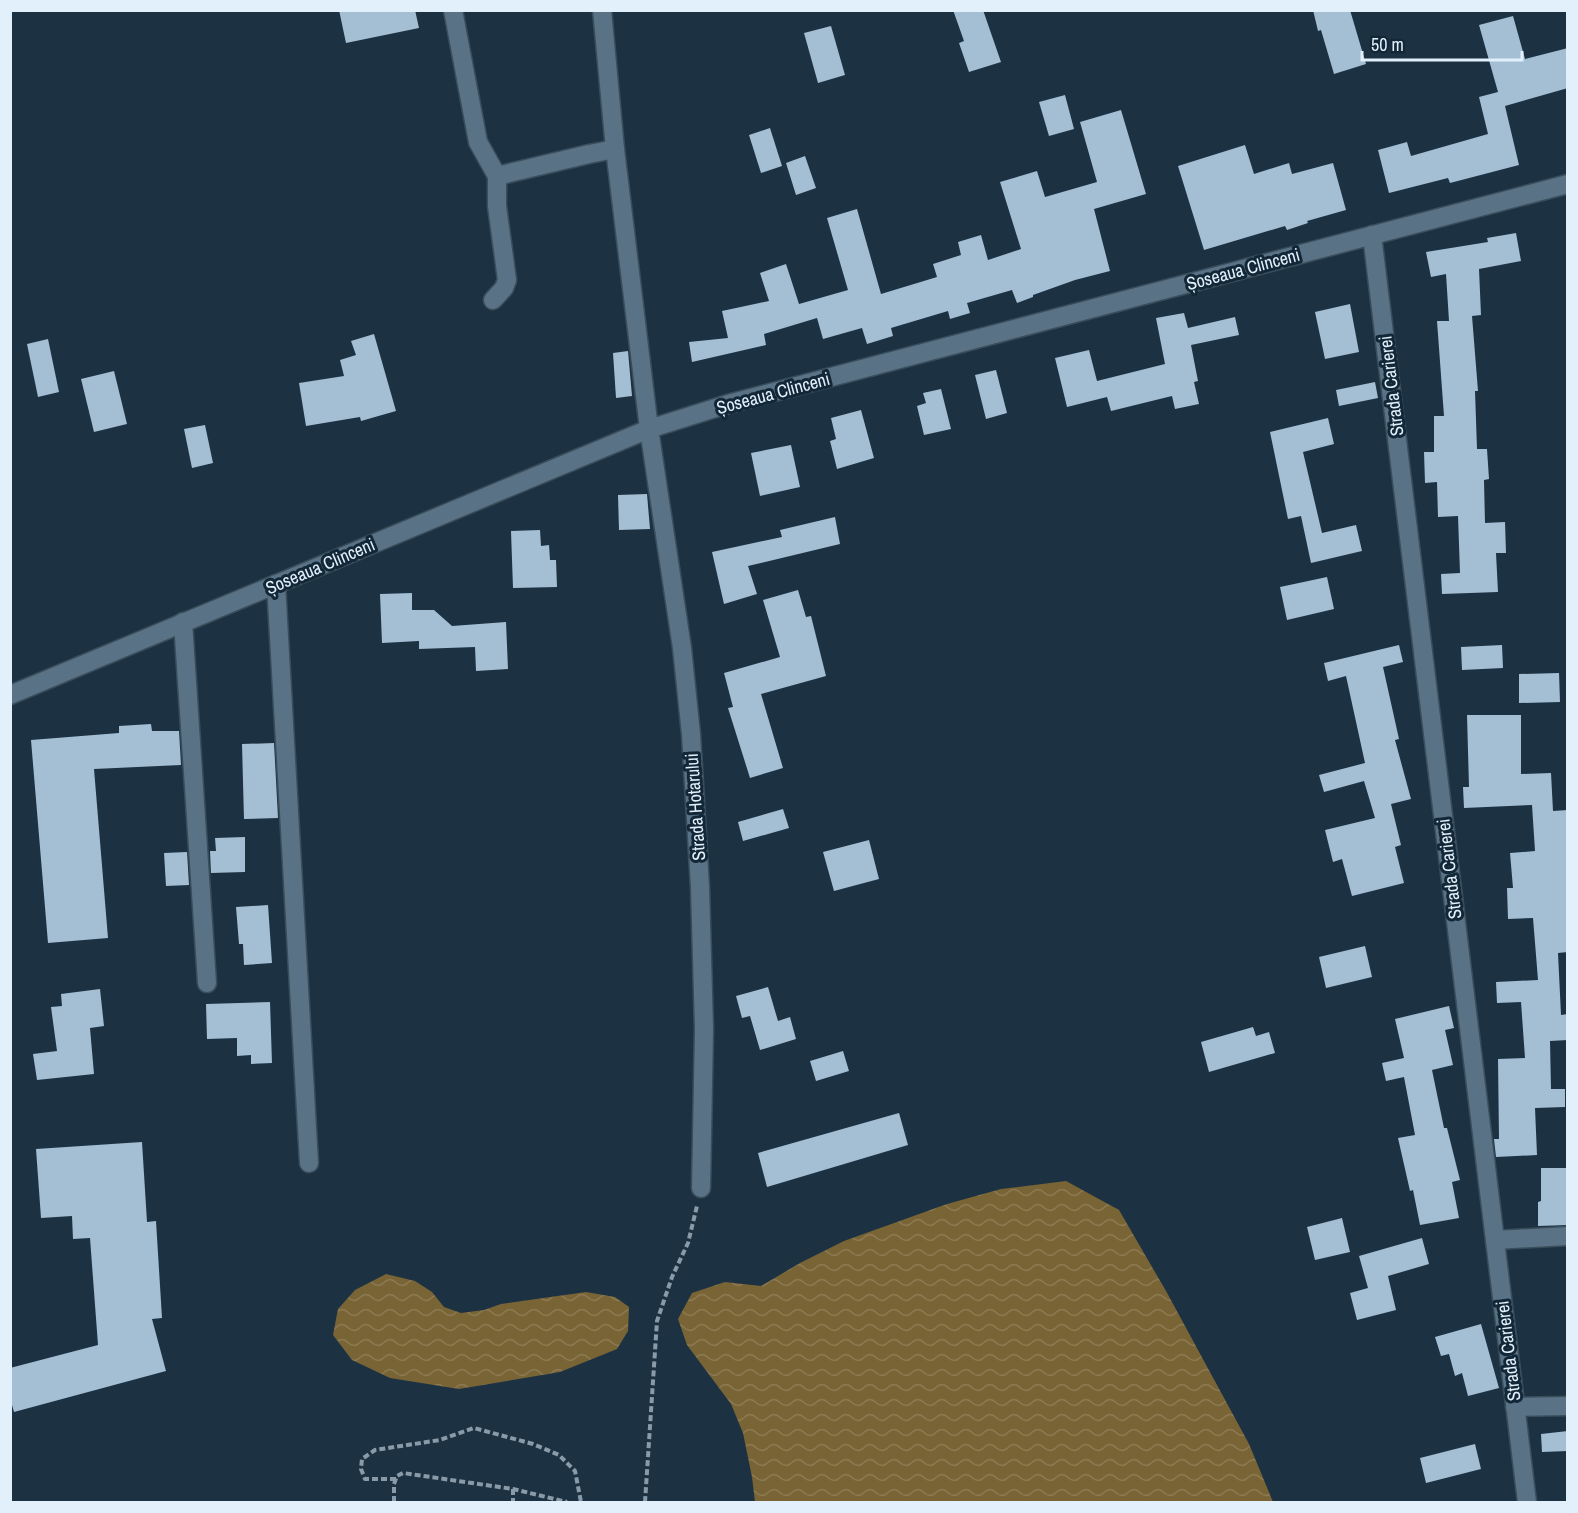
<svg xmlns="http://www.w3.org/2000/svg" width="1578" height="1513" font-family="'Archivo Narrow',sans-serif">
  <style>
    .water { fill: url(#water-waves) }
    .building { fill: #a4bed4 }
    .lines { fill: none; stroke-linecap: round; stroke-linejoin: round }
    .minor-casing { stroke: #394d5b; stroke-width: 21 }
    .secondary-casing { stroke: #394d5b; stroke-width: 21 }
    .path { stroke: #899aa8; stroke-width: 4; stroke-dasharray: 6 3; stroke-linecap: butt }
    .minor { stroke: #5a7285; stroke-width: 18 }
    .secondary { stroke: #5a7285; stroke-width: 18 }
    .labels { text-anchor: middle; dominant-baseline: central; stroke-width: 6; stroke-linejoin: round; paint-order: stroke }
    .street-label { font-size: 18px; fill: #e2f0fb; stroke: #122838 }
  </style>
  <defs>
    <pattern id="water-waves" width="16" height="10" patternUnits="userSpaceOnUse" patternTransform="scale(1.5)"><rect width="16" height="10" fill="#796435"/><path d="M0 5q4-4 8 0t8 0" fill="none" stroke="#8c7a53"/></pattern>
  </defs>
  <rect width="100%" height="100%" fill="#1c3243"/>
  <!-- water -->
  <g class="water">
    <polygon points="1066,1181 1119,1210 1166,1291 1249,1444 1273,1502 755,1502 752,1477 743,1433 731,1404 687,1345 678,1319 692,1293 725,1282 761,1286 800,1263 844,1241 947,1204 1001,1189"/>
    <polygon points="386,1274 415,1281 432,1292 444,1307 461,1313 484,1310 501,1304 586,1292 615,1297 629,1307 628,1331 617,1349 560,1372 459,1389 390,1378 352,1360 333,1335 338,1309 355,1290"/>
  </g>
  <!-- building -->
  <g class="building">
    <polygon points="339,10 415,10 419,28 346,43"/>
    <polygon points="953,10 983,10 1001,62 969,72 959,43 964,41"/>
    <polygon points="1313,10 1350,10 1366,64 1334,74 1321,30 1318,31"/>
    <polygon points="1513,16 1525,59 1568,48 1568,88 1505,106 1519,165 1450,183 1448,178 1389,193 1378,150 1407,142 1411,156 1488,134 1479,97 1498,92 1479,25"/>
    <polygon points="831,26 845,75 818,83 804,33"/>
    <polygon points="1065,95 1074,129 1049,136 1039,102"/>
    <polygon points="1121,110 1146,194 1094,209 1110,271 1075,280 1033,295 1033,297 1017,303 1012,290 967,303 970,313 950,319 948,311 891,328 893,336 867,344 862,328 823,339 817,318 764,334 766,345 692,362 689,342 728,338 722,311 769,301 760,273 786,264 799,304 848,290 827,218 857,209 881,294 937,277 933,264 961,255 958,242 981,235 988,260 1021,249 1000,182 1037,171 1045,197 1097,182 1080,122"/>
    <polygon points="770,128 782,166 761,173 749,135"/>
    <polygon points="1245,145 1254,174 1289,163 1292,174 1333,163 1346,210 1307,221 1308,223 1287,230 1285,226 1204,250 1178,166"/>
    <polygon points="805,156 816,188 796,195 786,163"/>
    <polygon points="1516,233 1521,261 1479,269 1481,315 1472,316 1478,391 1475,391 1477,449 1487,449 1489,479 1484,480 1485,523 1505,522 1506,553 1496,553 1498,592 1442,594 1441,574 1460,573 1458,516 1438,517 1437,482 1425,483 1424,452 1434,452 1434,416 1444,416 1437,321 1449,321 1446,274 1431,277 1426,252 1488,242 1487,238"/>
    <polygon points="1350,304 1359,352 1325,359 1315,312"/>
    <polygon points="1184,313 1188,328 1235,317 1239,335 1191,345 1198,381 1194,382 1199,404 1175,409 1172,396 1111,411 1107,397 1067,407 1055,358 1089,350 1097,381 1165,364 1156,318"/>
    <polygon points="374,334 396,411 361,421 360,417 306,426 299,383 344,376 340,360 356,355 351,341"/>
    <polygon points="48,339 59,392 38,397 27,344"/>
    <polygon points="628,351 632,396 616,398 613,353"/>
    <polygon points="996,370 1007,413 986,419 975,375"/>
    <polygon points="114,371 127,424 94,432 81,379"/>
    <polygon points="1375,382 1378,398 1339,406 1336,390"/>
    <polygon points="941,389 951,429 924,435 917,406 926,403 923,393"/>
    <polygon points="861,410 874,458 837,469 830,441 836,439 831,418"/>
    <polygon points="1328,418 1334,444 1303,452 1322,533 1356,525 1362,551 1311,563 1301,516 1288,519 1270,432"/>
    <polygon points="205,425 213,463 192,468 184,429"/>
    <polygon points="791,445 800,487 760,496 751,453"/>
    <polygon points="647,494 650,529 619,530 618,495"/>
    <polygon points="835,517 840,544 748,566 757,594 724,604 712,552 782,537 780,530"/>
    <polygon points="540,530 541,546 549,545 550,560 556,560 557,587 513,588 511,531"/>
    <polygon points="1327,577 1334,609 1287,620 1280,587"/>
    <polygon points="798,590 806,617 811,616 826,676 761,694 783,768 750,778 728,708 733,707 724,673 780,657 763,600"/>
    <polygon points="412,593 412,610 434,610 452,626 506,622 508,669 476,671 475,647 419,649 419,641 382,643 380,594"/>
    <polygon points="1399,645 1403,662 1383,667 1399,739 1395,740 1411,799 1391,804 1401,845 1395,847 1404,883 1352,896 1342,859 1333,862 1325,830 1375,818 1364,781 1324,792 1319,775 1365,763 1346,676 1328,681 1324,663"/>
    <polygon points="1502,645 1503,668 1462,670 1461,647"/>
    <polygon points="1559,673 1560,702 1519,703 1519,674"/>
    <polygon points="1467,715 1521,715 1521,774 1551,773 1553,811 1568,810 1568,952 1558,953 1561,1015 1568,1014 1568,1040 1550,1041 1551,1089 1565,1089 1565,1107 1535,1108 1537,1155 1496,1157 1494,1139 1499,1139 1498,1059 1525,1058 1521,1002 1497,1003 1496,982 1538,980 1533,918 1508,919 1507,888 1513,888 1510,853 1535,851 1532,805 1464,808 1463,787 1469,787"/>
    <polygon points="151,724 152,731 179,731 181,765 94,769 108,938 48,943 31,740 119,733 119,726"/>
    <polygon points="274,743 278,818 244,819 242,744"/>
    <polygon points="783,809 789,828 743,841 738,822"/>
    <polygon points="245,837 245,872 211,873 210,851 216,851 215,838"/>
    <polygon points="869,840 879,879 834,891 823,852"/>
    <polygon points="187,852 189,885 166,886 164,853"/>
    <polygon points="268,905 272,963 244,965 243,944 239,944 236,907"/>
    <polygon points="1365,946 1372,977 1326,988 1319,957"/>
    <polygon points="768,987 778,1021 790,1017 796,1039 760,1050 750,1016 742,1018 736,996"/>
    <polygon points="100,989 104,1026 90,1028 94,1074 37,1080 33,1054 57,1051 51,1007 62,1006 61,994"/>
    <polygon points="270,1002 272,1063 251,1064 251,1055 237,1056 237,1038 207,1039 206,1004"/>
    <polygon points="1449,1006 1454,1028 1445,1030 1453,1065 1432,1070 1444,1128 1447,1128 1460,1180 1452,1182 1459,1218 1420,1225 1413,1190 1410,1191 1398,1138 1415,1135 1404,1077 1386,1081 1382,1063 1404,1058 1395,1019"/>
    <polygon points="1253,1027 1256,1036 1269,1032 1275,1053 1209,1072 1201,1042"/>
    <polygon points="843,1051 849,1071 816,1081 810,1061"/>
    <polygon points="899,1113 908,1145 767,1187 758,1153"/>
    <polygon points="142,1142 147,1222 156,1221 162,1318 152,1319 166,1371 14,1412 10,1398 10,1368 98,1345 90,1238 73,1239 72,1216 41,1218 36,1149"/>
    <polygon points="1541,1168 1568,1168 1568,1225 1538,1226 1538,1202 1541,1201"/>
    <polygon points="1342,1218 1350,1252 1315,1260 1307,1227"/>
    <polygon points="1422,1238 1429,1264 1388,1276 1396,1310 1357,1320 1350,1293 1368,1288 1359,1256"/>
    <polygon points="1481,1324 1499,1388 1468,1396 1462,1373 1455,1376 1449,1354 1441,1356 1435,1337"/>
    <polygon points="1568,1431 1568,1451 1542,1452 1541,1434"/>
    <polygon points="1475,1444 1481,1469 1426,1483 1420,1458"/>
  </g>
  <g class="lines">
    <!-- minor casing -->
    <g class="minor-casing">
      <g id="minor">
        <polyline points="453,10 478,142 497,176 497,206 507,280 504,288 493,300"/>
        <polyline points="602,10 615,149 649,429 682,648 691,734 700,887 704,1029 701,1188"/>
        <polyline points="497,176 589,154 615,149"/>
        <polyline points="1372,235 1527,1502"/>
        <polyline points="276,584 309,1163"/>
        <polyline points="183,622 207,983"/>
        <polyline points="1495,1240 1568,1236"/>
        <polyline points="1515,1407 1568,1406"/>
      </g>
    </g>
    <!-- secondary casing -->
    <g class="secondary-casing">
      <polyline id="secondary" points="10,695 649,429 728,404 1568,184"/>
    </g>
    <!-- path -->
    <g class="path">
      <polyline points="396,1479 365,1479 361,1469 362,1459 375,1450 440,1440 474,1428 533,1444 559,1455 575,1471 581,1502"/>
      <polyline points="513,1489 513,1502"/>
      <polyline points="394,1502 394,1484 397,1476 403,1473 513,1489 567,1502"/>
      <polyline points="645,1502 657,1321 672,1277 688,1243 697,1206"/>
    </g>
    <!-- minor -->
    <use href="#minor" class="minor"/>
    <!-- secondary -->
    <use href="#secondary" class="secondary"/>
  </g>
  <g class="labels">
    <!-- street labels -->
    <g class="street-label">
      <text transform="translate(1243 269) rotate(-15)">Șoseaua Clinceni</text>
      <text transform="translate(1391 386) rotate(-97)">Strada Carierei</text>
      <text transform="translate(773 393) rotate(-15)">Șoseaua Clinceni</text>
      <text transform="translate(320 566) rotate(-23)">Șoseaua Clinceni</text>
      <text transform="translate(695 807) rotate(-94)">Strada Hotarului</text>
      <text transform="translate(1449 869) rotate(-97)">Strada Carierei</text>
      <text transform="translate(1508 1351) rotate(-97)">Strada Carierei</text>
    </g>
  </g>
  <!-- border -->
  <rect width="1578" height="1513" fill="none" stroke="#e2f0fb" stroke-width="24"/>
  <!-- scale -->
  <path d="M1362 51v9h160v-9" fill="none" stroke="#e2f0fb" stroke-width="3"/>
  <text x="1371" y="51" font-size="18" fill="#e2f0fb" stroke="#122838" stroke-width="4.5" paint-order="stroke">50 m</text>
</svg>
